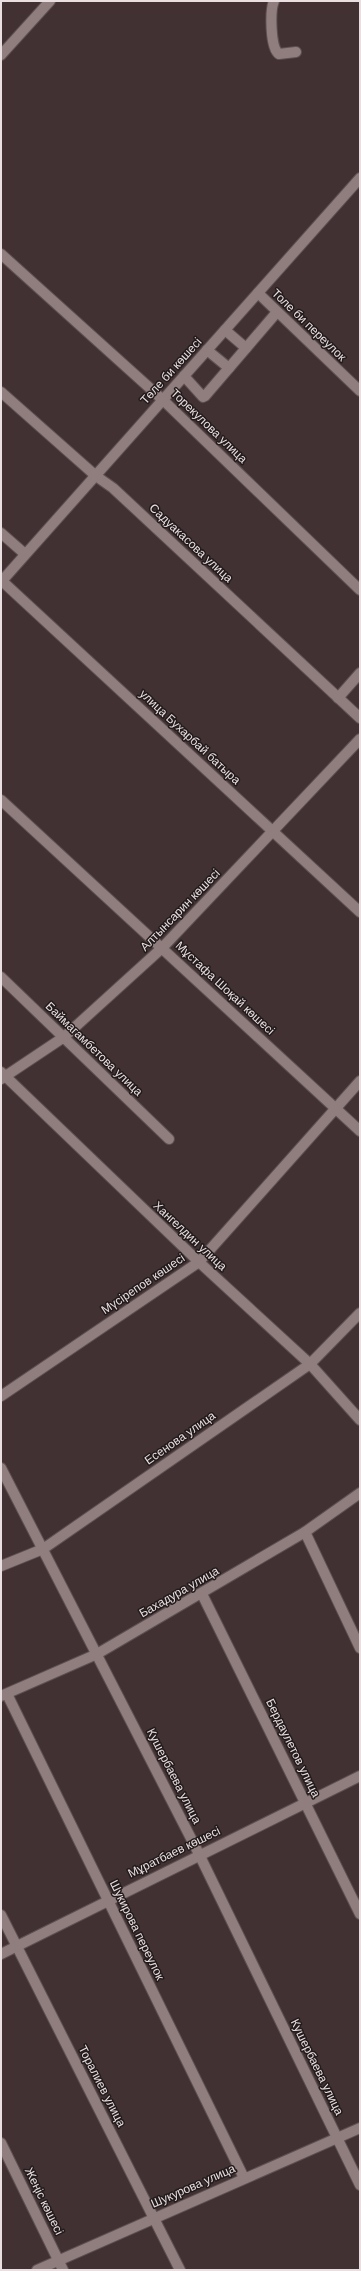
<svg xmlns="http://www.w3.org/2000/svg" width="361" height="2271" font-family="'DM Sans',sans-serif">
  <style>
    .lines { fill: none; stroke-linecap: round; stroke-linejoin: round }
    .minor-casing { stroke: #5e5051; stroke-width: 12 }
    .minor { stroke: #907e7f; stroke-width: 10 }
    .labels { text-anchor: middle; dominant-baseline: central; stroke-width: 3; stroke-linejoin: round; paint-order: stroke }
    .street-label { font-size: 12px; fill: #eadfe0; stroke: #221b1c }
  </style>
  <rect width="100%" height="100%" fill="#413132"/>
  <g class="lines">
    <!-- minor casing -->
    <g class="minor-casing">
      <g id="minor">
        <path d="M274,1c-4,9 -4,47 5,53l17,-2"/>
        <polyline points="1,55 50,1"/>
        <polyline points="1,254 163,400 360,590"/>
        <polyline points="258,293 360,391"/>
        <polyline points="225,330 246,348"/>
        <polyline points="207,350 229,368"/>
        <polyline points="184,376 203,397 205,396 277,312"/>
        <polyline points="1,392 96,476 113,488 360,718"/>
        <polyline points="1,533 25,554"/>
        <polyline points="2,581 360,912"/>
        <polyline points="1,582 360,178"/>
        <polyline points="338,698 360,673"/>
        <polyline points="1,800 360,1131"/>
        <polyline points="1,977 169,1139"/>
        <polyline points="1,1072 199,1262 310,1364 360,1420"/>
        <polyline points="1,1079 64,1037 162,948 360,739"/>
        <polyline points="1,1396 199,1262 360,1081"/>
        <polyline points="1,1468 199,1854 360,2185"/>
        <polyline points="305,1532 360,1648"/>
        <polyline points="1,1566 43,1549 310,1364 360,1313"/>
        <polyline points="202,1594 360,1914"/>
        <polyline points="7,1694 244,2178"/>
        <polyline points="1,1696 97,1654 305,1532 360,1493"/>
        <polyline points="1,1915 180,2270"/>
        <polyline points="1,1954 360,1776"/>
        <polyline points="1,2143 63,2270"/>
        <polyline points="37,2270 360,2128"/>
      </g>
    </g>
    <!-- minor -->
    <use href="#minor" class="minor"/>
  </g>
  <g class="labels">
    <!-- street labels -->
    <g class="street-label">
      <text transform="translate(309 325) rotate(44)">Толе би переулок</text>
      <text transform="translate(171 371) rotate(-48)">Төле би көшесі</text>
      <text transform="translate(209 426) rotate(44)">Торекулова улица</text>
      <text transform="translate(191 543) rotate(43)">Садуакасова улица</text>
      <text transform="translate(190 737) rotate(43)">улица Бухарбай батыра</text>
      <text transform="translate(180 910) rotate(-46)">Алтынсарин көшесі</text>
      <text transform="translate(225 988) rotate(43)">Мұстафа Шоқай көшесі</text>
      <text transform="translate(94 1049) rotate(44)">Баймагамбетова улица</text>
      <text transform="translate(190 1236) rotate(43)">Хангелдин улица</text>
      <text transform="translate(143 1284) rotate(-34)">Мүсірепов көшесі</text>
      <text transform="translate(180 1438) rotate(-35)">Есенова улица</text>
      <text transform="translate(179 1592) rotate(-30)">Бахадура улица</text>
      <text transform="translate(293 1748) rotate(64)">Бердаулетов улица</text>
      <text transform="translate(174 1776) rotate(63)">Кушербаева улица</text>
      <text transform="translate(174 1852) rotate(-26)">Мұратбаев көшесі</text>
      <text transform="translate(137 1930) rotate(64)">Шукирова переулок</text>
      <text transform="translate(317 2067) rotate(64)">Кушербаева улица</text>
      <text transform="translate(102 2086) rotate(63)">Торалиев улица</text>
      <text transform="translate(193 2186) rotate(-24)">Шукурова улица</text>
      <text transform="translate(44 2201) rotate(64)">Жеңіс көшесі</text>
    </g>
  </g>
  <!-- border -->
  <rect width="361" height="2271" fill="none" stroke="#eadfe0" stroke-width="4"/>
</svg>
